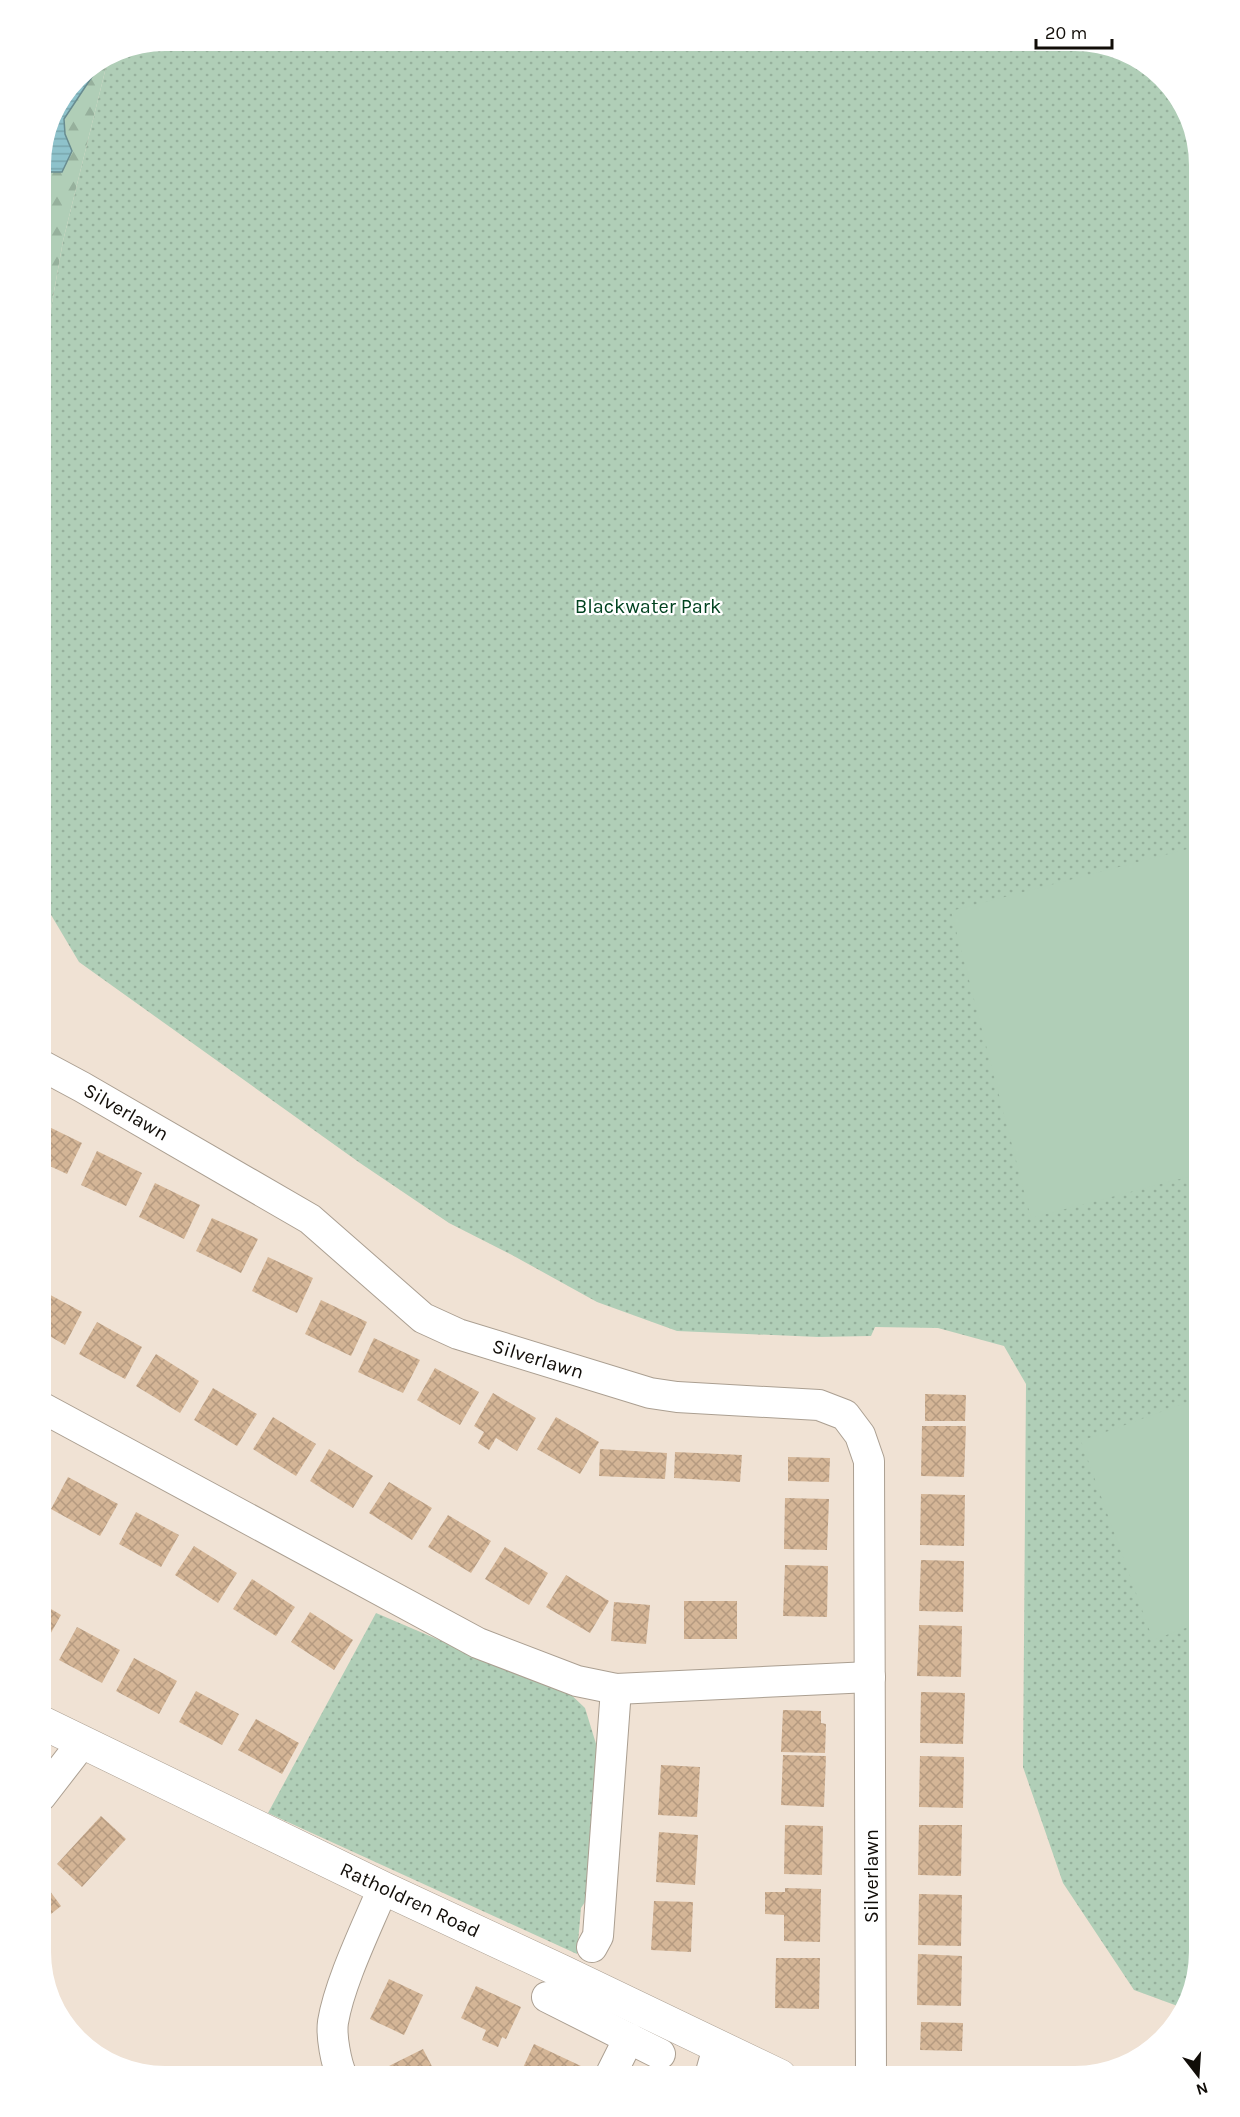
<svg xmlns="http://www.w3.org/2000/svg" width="1240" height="2117" font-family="Karla,sans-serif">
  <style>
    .grass { fill: url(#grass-dots) }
    .forest { fill: url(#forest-firs) }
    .pitch { fill: #b0ceb7 }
    .water { fill: url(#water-rules); stroke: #688c90; stroke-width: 1.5 }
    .building { fill: url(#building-cross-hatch) }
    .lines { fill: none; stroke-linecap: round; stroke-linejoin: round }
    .minor-casing { stroke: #ab9f91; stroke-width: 32 }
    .tertiary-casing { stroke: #ab9f91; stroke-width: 34 }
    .minor { stroke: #fff; stroke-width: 30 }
    .tertiary { stroke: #fff; stroke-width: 33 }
    .labels { text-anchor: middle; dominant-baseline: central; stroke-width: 4.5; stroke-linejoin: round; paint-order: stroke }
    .park-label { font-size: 20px; fill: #00421f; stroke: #fff }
    .street-label { font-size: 20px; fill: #110d08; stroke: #fff }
  </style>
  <defs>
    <pattern id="grass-dots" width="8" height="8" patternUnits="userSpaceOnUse" patternTransform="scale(1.5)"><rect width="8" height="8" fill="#b0ceb7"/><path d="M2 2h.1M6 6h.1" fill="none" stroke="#96b09c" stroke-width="1.8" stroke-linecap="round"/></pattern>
    <pattern id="forest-firs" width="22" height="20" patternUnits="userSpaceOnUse" patternTransform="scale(1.5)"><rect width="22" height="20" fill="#b0ceb7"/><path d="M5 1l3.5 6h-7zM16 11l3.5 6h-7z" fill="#96b09c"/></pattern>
    <pattern id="water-rules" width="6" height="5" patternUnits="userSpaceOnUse" patternTransform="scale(1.5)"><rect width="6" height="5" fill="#8ec2cb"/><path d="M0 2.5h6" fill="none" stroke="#79a6ad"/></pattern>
    <pattern id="building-cross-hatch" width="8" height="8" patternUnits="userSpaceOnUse" patternTransform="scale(1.5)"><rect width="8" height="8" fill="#d4b596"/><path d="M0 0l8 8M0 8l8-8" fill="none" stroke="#b59a80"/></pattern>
  </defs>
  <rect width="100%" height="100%" fill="#f0e2d4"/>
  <!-- grass -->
  <g class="grass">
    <polygon points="165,41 1084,41 1145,62 1187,110 1199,165 1199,1953 1183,2008 1134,1990 1063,1883 1023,1767 1026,1384 1004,1346 938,1328 875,1327 871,1336 818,1337 677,1331 597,1302 512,1255 449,1223 360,1163 79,962 41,898 41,365 63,241 109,55 118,50"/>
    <polygon points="376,1613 535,1681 562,1686 585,1708 597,1747 595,1887 581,1908 577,1954 268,1813"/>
  </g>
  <!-- forest -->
  <polygon class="forest" points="109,55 63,241 41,365 41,181 72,152 65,134 64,119 103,60"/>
  <!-- pitch -->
  <g class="pitch">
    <polygon points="1199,846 1199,1174 1031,1218 951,911"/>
    <polygon points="1199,1398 1199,1623 1153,1640 1081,1441"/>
  </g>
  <!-- water -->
  <path class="water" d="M103,60l-39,59 1,15 7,17 -10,21h-13l-8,9c0,-41 8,-71 35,-103 7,-7 18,-13 27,-18z"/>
  <!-- building -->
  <g class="building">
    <polygon points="41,1123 82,1143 67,1174 41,1162"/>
    <polygon points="97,1151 142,1173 126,1206 81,1185"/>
    <polygon points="155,1183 200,1205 184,1239 139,1217"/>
    <polygon points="212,1218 258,1239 241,1273 196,1251"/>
    <polygon points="268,1257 313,1278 297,1313 252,1291"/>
    <polygon points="43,1291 82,1312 65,1345 41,1331 41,1295"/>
    <polygon points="321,1300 367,1322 351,1356 305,1334"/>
    <polygon points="97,1322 142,1347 125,1379 79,1354"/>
    <polygon points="374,1338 420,1360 403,1393 358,1372"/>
    <polygon points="156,1354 199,1381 180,1413 136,1386"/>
    <polygon points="435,1368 479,1392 460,1425 417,1400"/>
    <polygon points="213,1388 257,1414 237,1446 194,1420"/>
    <polygon points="493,1393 536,1418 517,1451 496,1438 489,1450 478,1443 484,1432 474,1426"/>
    <polygon points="925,1394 966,1395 965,1421 925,1421"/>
    <polygon points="273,1417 316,1444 296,1476 253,1449"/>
    <polygon points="556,1417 599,1442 580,1474 537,1449"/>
    <polygon points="922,1426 966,1426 964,1477 921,1476"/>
    <polygon points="329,1449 373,1476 353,1508 310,1481"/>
    <polygon points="600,1449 667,1453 665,1479 599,1476"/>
    <polygon points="675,1452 742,1455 740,1482 674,1478"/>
    <polygon points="788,1457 830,1458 829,1482 788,1481"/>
    <polygon points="68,1477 118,1504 100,1536 51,1509"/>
    <polygon points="389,1482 432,1508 412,1540 369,1513"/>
    <polygon points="921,1494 965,1495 964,1546 920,1545"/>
    <polygon points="785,1498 829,1499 827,1550 784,1549"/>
    <polygon points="136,1512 179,1535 161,1567 119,1544"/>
    <polygon points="448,1515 491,1541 471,1573 428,1547"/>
    <polygon points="194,1546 237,1573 218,1603 175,1575"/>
    <polygon points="505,1547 548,1573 529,1605 485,1579"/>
    <polygon points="921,1560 964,1561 963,1612 919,1611"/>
    <polygon points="785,1565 828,1566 827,1617 783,1616"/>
    <polygon points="566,1575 609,1601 590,1633 546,1607"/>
    <polygon points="252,1579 295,1607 276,1636 233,1609"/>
    <rect x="684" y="1601" width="53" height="38"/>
    <polygon points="614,1602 650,1605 646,1644 611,1641"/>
    <polygon points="41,1603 61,1615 43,1647 41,1646"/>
    <polygon points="310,1612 353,1640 334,1670 291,1642"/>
    <polygon points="919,1625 962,1626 961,1677 917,1676"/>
    <polygon points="77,1627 120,1650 102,1683 59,1660"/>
    <polygon points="134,1658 177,1681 159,1714 116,1691"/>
    <polygon points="196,1691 239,1714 222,1745 179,1722"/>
    <polygon points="921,1692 965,1693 963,1744 920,1743"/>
    <polygon points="783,1710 821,1711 821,1723 826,1724 825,1753 781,1752"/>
    <polygon points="256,1719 299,1743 282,1774 238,1750"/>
    <polygon points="783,1755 826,1756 824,1807 781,1805"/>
    <polygon points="920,1756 964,1757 963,1808 919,1807"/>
    <polygon points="661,1765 700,1767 697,1817 658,1815"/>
    <polygon points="101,1816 126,1839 82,1887 57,1864"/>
    <polygon points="785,1825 823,1826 822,1875 784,1874"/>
    <polygon points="919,1825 962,1825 961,1876 918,1875"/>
    <polygon points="659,1832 698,1835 695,1885 656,1882"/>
    <polygon points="41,1879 61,1906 41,1922"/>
    <polygon points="785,1888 821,1889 820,1942 784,1941 784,1915 765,1914 765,1892 785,1892"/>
    <polygon points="919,1894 962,1895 961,1946 918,1945"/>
    <polygon points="654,1901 693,1902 691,1952 651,1950"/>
    <polygon points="918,1954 962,1956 961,2006 917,2005"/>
    <polygon points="776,1958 820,1958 819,2009 775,2008"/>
    <polygon points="389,1979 423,1995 404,2035 370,2019"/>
    <polygon points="476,1986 521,2007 506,2039 502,2037 498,2047 482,2040 486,2030 461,2018"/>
    <polygon points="921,2022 963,2023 962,2051 920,2050"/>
    <polygon points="534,2044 581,2066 576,2076 526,2076 520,2074"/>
    <polygon points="423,2049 437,2076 394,2076 389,2066"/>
  </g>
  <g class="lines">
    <!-- minor casing -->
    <g class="minor-casing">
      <g id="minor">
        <polyline points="41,1065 82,1087 310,1219 423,1318 458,1334 650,1393 677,1397 819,1405 845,1415 860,1435 869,1461 871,2074"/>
        <polyline points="41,1407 478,1643 577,1681 616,1689 870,1677"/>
        <polyline points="41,1796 82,1743"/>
        <polyline points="592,1947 598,1936 616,1689"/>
        <polyline points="547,1997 660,2054"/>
        <path d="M342,2076c-6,-13 -11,-40 -9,-54 7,-41 34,-95 50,-134"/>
        <polyline points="610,2076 629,2038"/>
        <polyline points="710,2076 718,2047"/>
      </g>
    </g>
    <!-- tertiary casing -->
    <g class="tertiary-casing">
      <polyline id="tertiary" points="41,1722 383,1888 561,1971 780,2076"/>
    </g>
    <!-- minor -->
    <use href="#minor" class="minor"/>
    <!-- tertiary -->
    <use href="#tertiary" class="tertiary"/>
  </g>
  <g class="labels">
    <!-- park labels -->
    <g class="park-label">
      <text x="648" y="606">Blackwater Park</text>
    </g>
    <!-- street labels -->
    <g class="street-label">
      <text transform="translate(126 1112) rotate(30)">Silverlawn</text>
      <text transform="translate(538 1359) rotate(17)">Silverlawn</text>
      <text transform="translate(871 1876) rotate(-90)">Silverlawn</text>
      <text transform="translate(410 1900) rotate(25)">Ratholdren Road</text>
    </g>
  </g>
  <!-- crop -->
  <path d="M0 0H1240V2117H0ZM165 51H1075A114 114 0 0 1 1189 165V1952A114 114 0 0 1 1075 2066H165A114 114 0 0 1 51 1952V165A114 114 0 0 1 165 51Z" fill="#fff" fill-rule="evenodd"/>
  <!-- north arrow -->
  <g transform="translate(1198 2075) rotate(163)" stroke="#ffffff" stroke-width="4.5" paint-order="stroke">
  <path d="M0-4.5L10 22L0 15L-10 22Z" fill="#110d08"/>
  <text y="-9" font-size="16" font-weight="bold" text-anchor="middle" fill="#110d08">N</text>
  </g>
  <!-- scale -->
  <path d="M1036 39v9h76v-9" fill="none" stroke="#110d08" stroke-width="3"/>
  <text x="1045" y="39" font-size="18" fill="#110d08" stroke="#ffffff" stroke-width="4.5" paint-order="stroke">20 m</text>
</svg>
